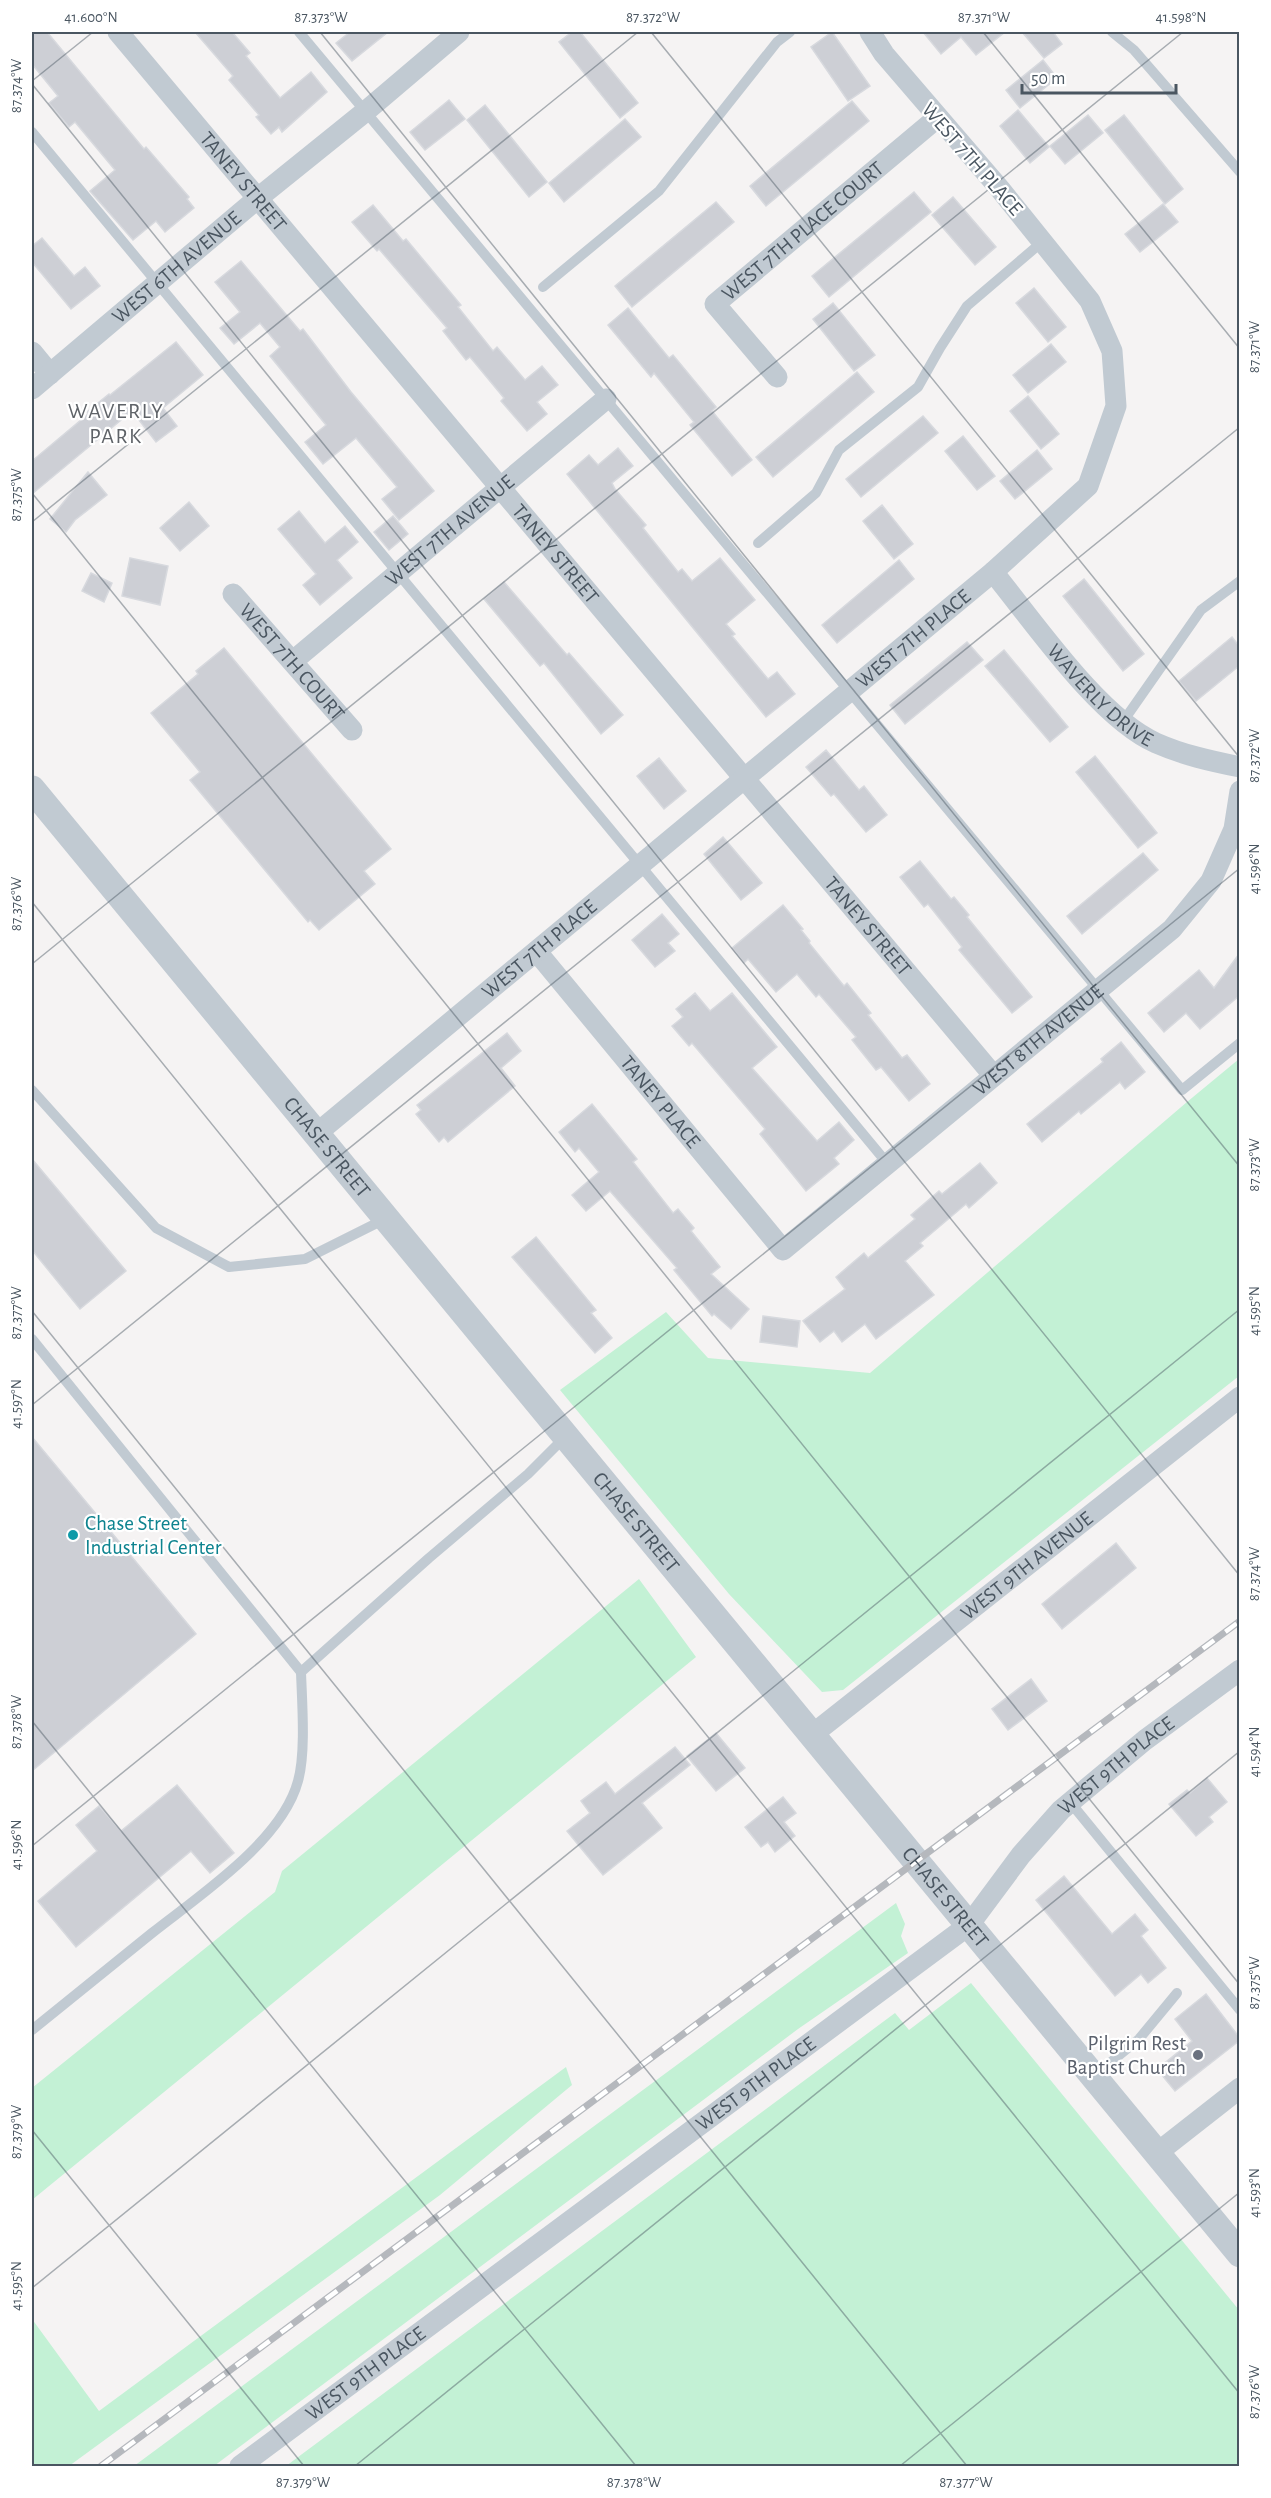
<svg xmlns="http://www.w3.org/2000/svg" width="1271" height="2498" font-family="'Alegreya Sans',sans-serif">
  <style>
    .green { fill: #c3f1d5 }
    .building { fill: #cdcfd5; stroke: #d7d9de; stroke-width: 1.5 }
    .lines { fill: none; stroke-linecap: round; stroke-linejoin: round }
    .service { stroke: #c1cad2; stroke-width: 10 }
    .minor { stroke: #c1cad2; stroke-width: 21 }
    .tertiary { stroke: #c1cad2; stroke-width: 27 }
    .rail-casing { stroke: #b5b8bd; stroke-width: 7 }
    .rail { stroke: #fff; stroke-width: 4.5; stroke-dasharray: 14; stroke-linecap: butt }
    .ticks { fill: none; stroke: #4a5661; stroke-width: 1.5; stroke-opacity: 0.45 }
    .culture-dot { fill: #0f9aa8; stroke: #fff; stroke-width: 2 }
    .worship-dot { fill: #6b7280; stroke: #fff; stroke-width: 2 }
    .labels { text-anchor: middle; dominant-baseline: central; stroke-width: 4.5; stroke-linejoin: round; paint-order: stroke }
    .street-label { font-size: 21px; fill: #4a5661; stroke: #fff }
    .culture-label { font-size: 21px; fill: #0d838f; stroke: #fff; text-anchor: start }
    .worship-label { font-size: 21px; fill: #5b616d; stroke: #fff; text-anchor: end }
    .neighbourhood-label { font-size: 22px; letter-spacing: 1.5px; fill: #5f6368; stroke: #fff }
    .neatline { fill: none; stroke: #4a5661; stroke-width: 2 }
    .ticks-label { font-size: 15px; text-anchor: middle; fill: #4a5661 }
  </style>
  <rect width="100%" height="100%" fill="#f5f3f3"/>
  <!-- green -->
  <g class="green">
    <polygon points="1239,1059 1239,1376 843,1690 822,1692 729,1594 560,1390 666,1312 708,1358 870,1373 1187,1102"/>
    <polygon points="639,1579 696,1657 32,2200 32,2088 275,1892 282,1871"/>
    <polygon points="896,1903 905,1924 901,1936 908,1953 798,2029 214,2466 134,2466"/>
    <polygon points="971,1983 1239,2310 1239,2466 286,2466 895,2013 909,2030"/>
    <polygon points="566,2067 572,2085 440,2195 69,2466 32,2466 32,2319 99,2411"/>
  </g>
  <!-- building -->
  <g class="building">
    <polygon points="32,32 47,32 144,149 146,147 189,197 187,199 194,208 165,232 156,221 133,240 90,191 115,170 75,122 69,127 49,103 58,96 32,64"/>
    <polygon points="195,32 232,32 250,53 246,56 280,98 311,72 327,92 282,132 279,127 271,134 256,117 259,115 229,80 233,76"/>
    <polygon points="350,32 388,32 352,61 336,43"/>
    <polygon points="572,32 580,32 638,103 620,118 559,42"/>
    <polygon points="832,32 870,86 848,101 811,47"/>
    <polygon points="923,32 1005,32 976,55 961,37 941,54"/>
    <polygon points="1022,32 1053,32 1062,44 1044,58"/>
    <polygon points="1043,60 1057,78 1020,108 1006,90"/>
    <polygon points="449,100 465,119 425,150 410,132"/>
    <polygon points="852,101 869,121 766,206 750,186"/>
    <polygon points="485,105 547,182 529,197 467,120"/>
    <polygon points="1018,110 1049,147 1030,163 1000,126"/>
    <polygon points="1088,115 1103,133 1065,164 1050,146"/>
    <polygon points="1124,115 1183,189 1165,204 1105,130"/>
    <polygon points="625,119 641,137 564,202 549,183"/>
    <polygon points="914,192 931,212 829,297 812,276"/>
    <polygon points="953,197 996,247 975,265 932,215"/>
    <polygon points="716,202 734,222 632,307 615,286"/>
    <polygon points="1163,204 1178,222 1140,252 1125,234"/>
    <polygon points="373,205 403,241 406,239 461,305 458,307 493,351 497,347 525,380 542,366 558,385 537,402 547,414 527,431 501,401 504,398 470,357 466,360 443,331 447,328 379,249 377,251 352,222"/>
    <polygon points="42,238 74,276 85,267 100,286 71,309 32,262 32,246"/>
    <polygon points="241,261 300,331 303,329 351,392 434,491 399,520 382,499 397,487 356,438 323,464 305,442 326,425 270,356 280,347 260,323 234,344 220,328 240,312 215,282"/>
    <polygon points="1034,288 1066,327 1048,342 1016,303"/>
    <polygon points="833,303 875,355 854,371 813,319"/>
    <polygon points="628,308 669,358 673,355 716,407 712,411 752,460 732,476 690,425 694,422 654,373 651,377 608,325"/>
    <polygon points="176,342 203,375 163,408 177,426 156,442 132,411 32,494 32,461 88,414 87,412 109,394 110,395"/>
    <polygon points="1051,344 1066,362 1028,393 1013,375"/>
    <polygon points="857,372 874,392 773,477 756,457"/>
    <polygon points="1028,396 1059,434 1041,449 1010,411"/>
    <polygon points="923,416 938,433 861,497 846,479"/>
    <polygon points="963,436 995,476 977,490 945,451"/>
    <polygon points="618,448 633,466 612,483 615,489 646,525 643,528 678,572 682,569 692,581 720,558 755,600 726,624 735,634 732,636 768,679 777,672 795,694 766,717 567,474 589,455 598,465"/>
    <polygon points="1037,450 1052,469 1015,499 1000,481"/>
    <polygon points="88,472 107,495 75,520 66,532 50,519"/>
    <polygon points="189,502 209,526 180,551 160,528"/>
    <polygon points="882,505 913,544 894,559 863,521"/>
    <polygon points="299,511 325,543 345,526 358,542 337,560 352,578 320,605 303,585 316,574 278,529"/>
    <polygon points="393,516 408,534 389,550 374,532"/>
    <polygon points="130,558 168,566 160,605 122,596"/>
    <polygon points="899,560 914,579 837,643 822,625"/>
    <polygon points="91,573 112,583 104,602 82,591"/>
    <polygon points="1084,579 1144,654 1123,671 1063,596"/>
    <polygon points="504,582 567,655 569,653 623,715 601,734 544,663 540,666 484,599"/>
    <polygon points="1232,637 1239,646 1239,666 1196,701 1179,681"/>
    <polygon points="967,642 983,660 905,724 890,705"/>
    <polygon points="224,648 391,849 364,871 375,884 319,930 310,920 308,922 190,780 200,772 151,713 198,674 196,671"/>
    <polygon points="1004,650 1068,727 1050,742 985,666"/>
    <polygon points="826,750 859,790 864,786 887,815 866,832 834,794 831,796 806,767"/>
    <polygon points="1095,756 1157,833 1138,848 1076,772"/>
    <polygon points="659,758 686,791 664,809 637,776"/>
    <polygon points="723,837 762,883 741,900 704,854"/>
    <polygon points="1143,853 1158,870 1082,934 1067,916"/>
    <polygon points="920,861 951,899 954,897 969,915 967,917 1032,997 1012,1013 959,950 962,947 928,904 924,907 900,877"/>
    <polygon points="783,905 803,929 801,930 810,941 809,943 844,986 847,983 871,1013 868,1015 902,1058 907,1055 930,1084 909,1101 881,1067 876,1070 852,1040 856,1037 819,994 816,997 797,974 776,992 748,959 744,963 732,948"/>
    <polygon points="662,914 679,934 668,943 675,951 655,967 632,940"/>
    <polygon points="1239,954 1239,996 1200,1029 1186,1013 1164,1032 1148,1013 1199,970 1214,988"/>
    <polygon points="695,993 710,1011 732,993 777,1047 752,1068 817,1141 839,1122 854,1140 834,1158 839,1164 806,1191 760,1134 765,1129 692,1043 689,1046 672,1026 683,1017 676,1009"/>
    <polygon points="507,1033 521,1051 501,1068 515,1086 448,1142 444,1137 439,1142 416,1114 421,1110 417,1105"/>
    <polygon points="1121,1042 1145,1072 1125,1089 1120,1082 1081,1114 1079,1111 1042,1142 1027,1124 1103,1062 1101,1059"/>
    <polygon points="592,1104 637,1159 633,1162 673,1213 678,1209 694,1228 691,1231 720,1267 711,1274 749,1309 731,1329 714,1314 712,1316 674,1270 677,1268 610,1191 586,1211 572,1195 599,1172 579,1148 575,1152 559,1132"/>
    <polygon points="32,1159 126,1271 80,1309 32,1250"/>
    <polygon points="980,1163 997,1183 969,1208 966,1204 920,1243 923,1246 905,1261 934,1295 876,1339 865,1324 842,1342 834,1331 820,1342 803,1321 845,1289 836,1277 864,1253 868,1258 915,1219 911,1215 939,1191 942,1194"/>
    <polygon points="536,1237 596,1310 591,1313 612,1338 595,1353 512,1257"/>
    <polygon points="763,1316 800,1321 797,1347 760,1342"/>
    <polygon points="32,1437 196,1634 32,1771"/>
    <polygon points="1116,1543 1136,1568 1062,1629 1042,1604"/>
    <polygon points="1031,1679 1047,1701 1008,1730 992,1709"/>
    <polygon points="716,1733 745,1768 716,1791 687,1756"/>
    <polygon points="675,1747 690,1765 642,1803 662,1828 603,1875 567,1831 590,1813 581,1801 606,1782 615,1794"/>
    <polygon points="1207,1778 1227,1802 1209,1817 1213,1822 1196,1836 1169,1804 1187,1790 1190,1793"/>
    <polygon points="177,1785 234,1853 210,1873 191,1851 76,1947 38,1901 97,1851 76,1825 99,1806 121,1831"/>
    <polygon points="783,1797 796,1813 784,1822 795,1836 775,1852 768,1842 761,1847 745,1827"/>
    <polygon points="1064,1876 1112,1934 1135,1914 1148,1930 1141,1936 1166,1968 1148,1983 1141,1974 1115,1996 1036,1900"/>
    <polygon points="1206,1994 1239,2037 1239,2041 1175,2091 1157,2069 1192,2041 1175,2019"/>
  </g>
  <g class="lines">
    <!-- service -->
    <g class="service">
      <polyline points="299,32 1182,1090 1240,1043"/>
      <polyline points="1112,32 1134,50 1240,172"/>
      <polyline points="32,132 887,1163"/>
      <polyline points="543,287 659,191 777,42 790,32"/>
      <polyline points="758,543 816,493 839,450 918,387 940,348 967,306 1042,242"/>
      <polyline points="1122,723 1201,610 1240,581"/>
      <polyline points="32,1090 156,1228 229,1267 305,1259 385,1219"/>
      <polyline points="32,1339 301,1672"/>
      <polyline points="1070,1802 1240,2010"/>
      <path d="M32,2030c40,-32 80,-65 120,-97 48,-38 130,-92 146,-152 8,-28 4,-79 3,-109l128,-114 99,-84 37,-37"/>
      <polyline points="1094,2076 1139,2039 1177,1993"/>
    </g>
    <!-- minor -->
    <g class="minor">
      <path id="s1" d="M118,32l875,1043"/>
      <polyline points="32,352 50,374"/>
      <path id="s2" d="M777,377l-62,-73 222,-186"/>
      <path id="s3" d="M32,389l226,-191 108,-87 93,-79"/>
      <path id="s4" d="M993,572c41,50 106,146 163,171 27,12 55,18 84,24"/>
      <path id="s5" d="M233,594l119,136"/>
      <path id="s6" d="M293,661l313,-262"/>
      <path id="s7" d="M537,952l246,298 389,-321 39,-48 23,-52 6,-38"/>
      <path id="s8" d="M316,1134l677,-562 95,-86 28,-80 -4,-55 -22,-50 -90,-112 -116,-135 -14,-22"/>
      <path id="s9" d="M813,1734l427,-337"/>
      <polyline points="1157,2153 1240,2088"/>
      <path id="s10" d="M240,2466l729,-541 52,-70 40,-45 84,-70 95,-70"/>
    </g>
    <!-- tertiary -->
    <path class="tertiary" id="s11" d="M32,789l1208,1465"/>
    <!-- rail casing -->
    <g class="rail-casing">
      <polyline id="rail" points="101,2466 1240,1621"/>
    </g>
    <!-- rail -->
    <use href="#rail" class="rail"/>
  </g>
  <!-- ticks -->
  <path class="ticks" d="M320,32l920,1135M651,32l589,726M983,32l257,317M32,81l61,-49M32,84l1208,1492M32,493l1208,1492M32,522l606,-490M32,902l1208,1492M32,964l1151,-932M32,1311l935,1155M32,1405l1208,-978M32,1721l604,745M32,1846l1208,-978M32,2130l272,336M32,2288l1208,-979M355,2466l885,-715M900,2466l340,-274"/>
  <!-- markers -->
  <circle class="culture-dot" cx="73" cy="1535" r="6"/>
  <circle class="worship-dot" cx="1198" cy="2055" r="6"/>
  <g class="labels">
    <!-- street labels -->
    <g class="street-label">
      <text transform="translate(972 159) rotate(49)">WEST 7TH PLACE</text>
      <text stroke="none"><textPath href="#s1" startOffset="195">TANEY STREET</textPath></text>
      <text stroke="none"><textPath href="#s2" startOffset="210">WEST 7TH PLACE COURT</textPath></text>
      <text stroke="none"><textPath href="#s3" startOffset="189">WEST 6TH AVENUE</textPath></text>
      <text stroke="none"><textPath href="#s6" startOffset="204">WEST 7TH AVENUE</textPath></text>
      <text stroke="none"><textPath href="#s1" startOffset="681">TANEY STREET</textPath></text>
      <text stroke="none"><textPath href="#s8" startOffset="776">WEST 7TH PLACE</textPath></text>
      <text stroke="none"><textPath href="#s5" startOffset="90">WEST 7TH COURT</textPath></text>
      <text stroke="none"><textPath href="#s4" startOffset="164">WAVERLY DRIVE</textPath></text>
      <text stroke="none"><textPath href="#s1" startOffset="1167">TANEY STREET</textPath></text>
      <text stroke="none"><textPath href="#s8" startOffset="290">WEST 7TH PLACE</textPath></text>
      <text stroke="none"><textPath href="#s7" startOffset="717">WEST 8TH AVENUE</textPath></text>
      <text stroke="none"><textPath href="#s7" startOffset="194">TANEY PLACE</textPath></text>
      <text stroke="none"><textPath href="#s11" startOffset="464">CHASE STREET</textPath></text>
      <text stroke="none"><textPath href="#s11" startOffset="950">CHASE STREET</textPath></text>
      <text stroke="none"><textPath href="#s9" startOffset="272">WEST 9TH AVENUE</textPath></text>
      <text stroke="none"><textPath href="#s10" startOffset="1126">WEST 9TH PLACE</textPath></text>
      <text stroke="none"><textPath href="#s11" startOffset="1436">CHASE STREET</textPath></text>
      <text stroke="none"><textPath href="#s10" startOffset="642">WEST 9TH PLACE</textPath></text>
      <text stroke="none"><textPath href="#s10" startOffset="156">WEST 9TH PLACE</textPath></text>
    </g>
    <!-- culture labels -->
    <g class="culture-label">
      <text x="85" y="1523">Chase Street<tspan x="85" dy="24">Industrial Center</tspan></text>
    </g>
    <!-- worship labels -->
    <g class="worship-label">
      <text x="1186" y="2043">Pilgrim Rest<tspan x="1186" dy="24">Baptist Church</tspan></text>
    </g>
    <!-- neighbourhood labels -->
    <g class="neighbourhood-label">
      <text x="116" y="411">WAVERLY<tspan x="116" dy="25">PARK</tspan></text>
    </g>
  </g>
  <!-- border -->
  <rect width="1271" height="2498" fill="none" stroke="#ffffff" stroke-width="66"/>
  <!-- scale -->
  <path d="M1022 84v9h154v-9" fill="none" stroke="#4a5661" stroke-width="3"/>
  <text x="1031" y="84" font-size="18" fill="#4a5661" stroke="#ffffff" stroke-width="4.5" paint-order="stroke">50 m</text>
  <rect x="33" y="33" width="1205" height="2432" class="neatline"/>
  <g class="ticks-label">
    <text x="91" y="22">41.600°N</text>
    <text x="321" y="22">87.373°W</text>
    <text x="653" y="22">87.372°W</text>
    <text x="984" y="22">87.371°W</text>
    <text x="1181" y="22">41.598°N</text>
    <text transform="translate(16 86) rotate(-90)" y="5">87.374°W</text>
    <text transform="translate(1254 347) rotate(-90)" y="5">87.371°W</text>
    <text transform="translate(16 495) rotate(-90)" y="5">87.375°W</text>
    <text transform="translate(1254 756) rotate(-90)" y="5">87.372°W</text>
    <text transform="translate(1254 869) rotate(-90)" y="5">41.596°N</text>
    <text transform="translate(16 904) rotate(-90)" y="5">87.376°W</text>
    <text transform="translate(1254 1165) rotate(-90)" y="5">87.373°W</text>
    <text transform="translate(1254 1311) rotate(-90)" y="5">41.595°N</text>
    <text transform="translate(16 1313) rotate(-90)" y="5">87.377°W</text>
    <text transform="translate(16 1404) rotate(-90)" y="5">41.597°N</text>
    <text transform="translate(1254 1574) rotate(-90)" y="5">87.374°W</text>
    <text transform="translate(16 1722) rotate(-90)" y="5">87.378°W</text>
    <text transform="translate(1254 1752) rotate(-90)" y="5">41.594°N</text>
    <text transform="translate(16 1845) rotate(-90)" y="5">41.596°N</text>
    <text transform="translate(1254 1983) rotate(-90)" y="5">87.375°W</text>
    <text transform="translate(16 2132) rotate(-90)" y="5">87.379°W</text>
    <text transform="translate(1254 2193) rotate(-90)" y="5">41.593°N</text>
    <text transform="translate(16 2286) rotate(-90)" y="5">41.595°N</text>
    <text transform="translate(1254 2392) rotate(-90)" y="5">87.376°W</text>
    <text x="303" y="2487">87.379°W</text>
    <text x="634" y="2487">87.378°W</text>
    <text x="966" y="2487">87.377°W</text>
  </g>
</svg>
